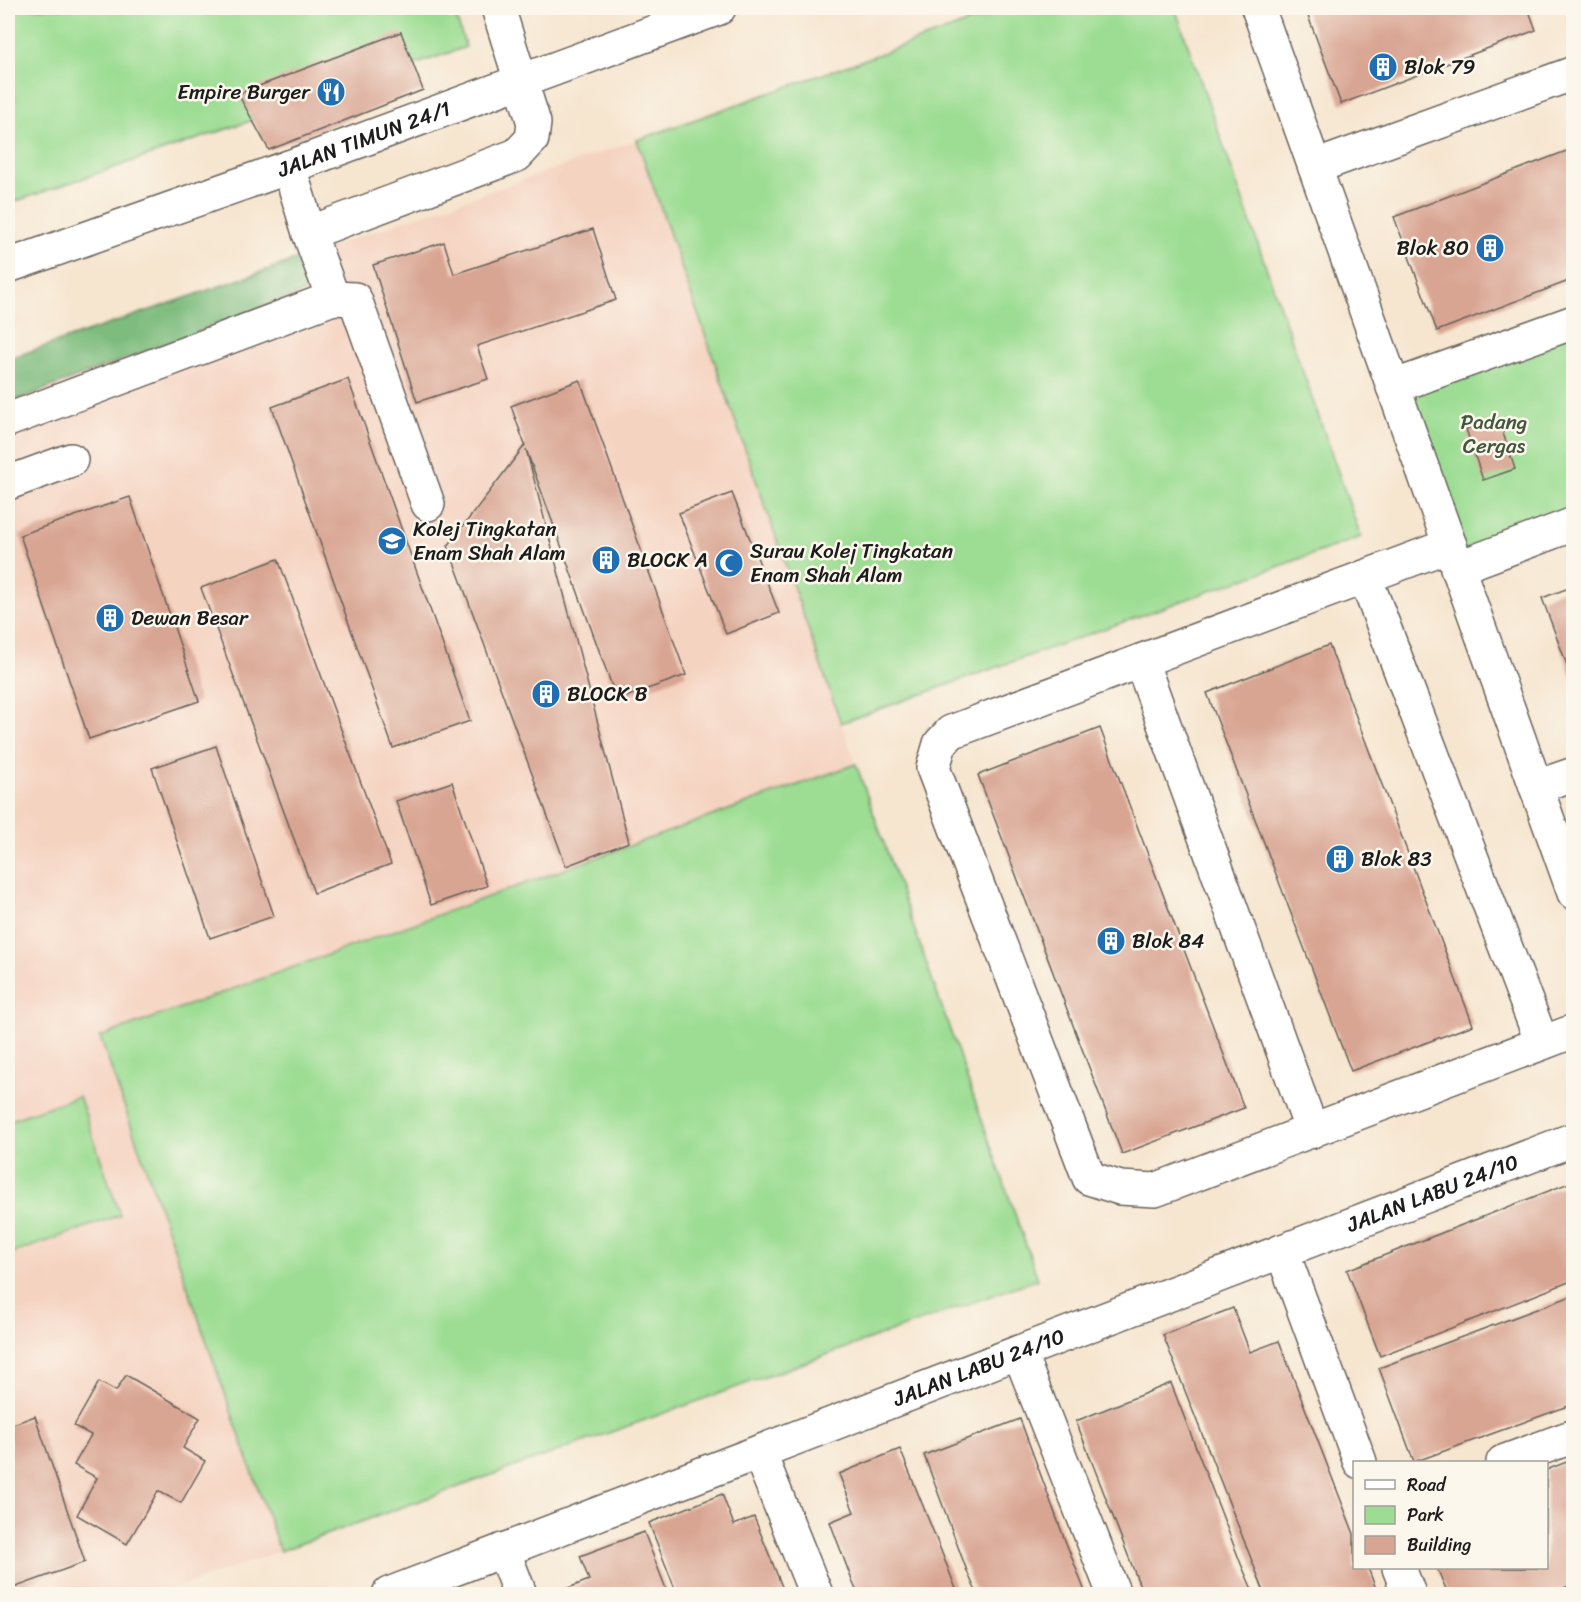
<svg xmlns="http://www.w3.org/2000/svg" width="1581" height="1602" font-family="Sriracha,sans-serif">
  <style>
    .built { fill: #f5d3c1 }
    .green { fill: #9cdd93; stroke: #5c7c58; stroke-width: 1.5 }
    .forest { fill: #7dbc7d; stroke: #4c6c4c; stroke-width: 1.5 }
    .building { fill: #d9a593 }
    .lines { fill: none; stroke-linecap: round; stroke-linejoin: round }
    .minor-casing { stroke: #68625b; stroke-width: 36 }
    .minor { stroke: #fff; stroke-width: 33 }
    .labels { text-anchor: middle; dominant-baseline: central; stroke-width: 5; stroke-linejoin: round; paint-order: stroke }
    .poi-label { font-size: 21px; fill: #1c1c1c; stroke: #fbf7ec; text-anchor: start }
    .street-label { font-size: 21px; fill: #1c1c1c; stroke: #fbf7ec }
    .park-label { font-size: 21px; fill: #425640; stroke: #fbf7ec }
  </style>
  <rect width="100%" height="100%" fill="#fbf7ec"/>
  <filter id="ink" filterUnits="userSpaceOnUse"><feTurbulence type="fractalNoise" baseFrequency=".0167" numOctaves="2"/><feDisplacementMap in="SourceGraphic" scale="12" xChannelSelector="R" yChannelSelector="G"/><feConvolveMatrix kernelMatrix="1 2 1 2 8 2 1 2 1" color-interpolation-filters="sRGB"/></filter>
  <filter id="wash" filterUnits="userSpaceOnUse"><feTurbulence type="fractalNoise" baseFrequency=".008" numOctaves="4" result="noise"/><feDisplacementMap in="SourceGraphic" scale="24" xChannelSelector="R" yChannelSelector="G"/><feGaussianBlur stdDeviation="1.35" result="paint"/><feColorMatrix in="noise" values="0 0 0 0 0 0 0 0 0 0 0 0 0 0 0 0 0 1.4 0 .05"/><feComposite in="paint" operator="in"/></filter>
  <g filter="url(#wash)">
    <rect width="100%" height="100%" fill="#f6e5cf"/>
    <!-- built -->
    <polygon class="built" points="637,140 856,764 100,1037 280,1551 159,1594 8,1594 8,359"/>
    <!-- green -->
    <g class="green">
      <polygon points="8,8 453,8 466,47 8,204"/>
      <polygon points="1009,8 1175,8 1361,537 841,723 637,140"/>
      <polygon points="1573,322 1573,524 1457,568 1393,387"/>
      <polygon points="856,764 1038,1279 280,1551 100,1037"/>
      <polygon points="79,1096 120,1215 8,1255 8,1121"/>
    </g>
    <!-- forest -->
    <polygon class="forest" points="304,257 309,290 8,403 8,359"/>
    <g id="blocks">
      <!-- building -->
      <g class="building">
        <polygon points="1305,8 1528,8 1536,30 1341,104"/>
        <polygon points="401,32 423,90 269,150 238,94"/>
        <polygon points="1574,148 1574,279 1437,331 1394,217"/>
        <polygon points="593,229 616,300 477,346 488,379 417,402 373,265 444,242 454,274"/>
        <polygon points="348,379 470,721 393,748 272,407"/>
        <polygon points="580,380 686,675 617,700 526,449 629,842 566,866 448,546 525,445 511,406"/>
        <polygon points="1498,418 1515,469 1483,480 1466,429"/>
        <polygon points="732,493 779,613 726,634 679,513"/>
        <polygon points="130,497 199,701 89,739 20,535"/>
        <polygon points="278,559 391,864 314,893 201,588"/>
        <polygon points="1574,586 1574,681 1573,681 1542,598"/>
        <polygon points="1329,645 1473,1025 1351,1071 1207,693"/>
        <polygon points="1100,728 1244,1108 1122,1154 978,775"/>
        <polygon points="216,746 274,916 210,938 152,768"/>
        <polygon points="452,782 487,886 431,905 396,801"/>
        <polygon points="1574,1181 1574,1280 1380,1356 1347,1270"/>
        <polygon points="1574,1295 1574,1404 1414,1462 1379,1368"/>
        <polygon points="1233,1308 1250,1352 1279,1341 1354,1534 1354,1568 1368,1568 1378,1594 1265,1594 1163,1335"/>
        <polygon points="126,1375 200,1418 183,1448 205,1461 181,1503 158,1491 127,1544 77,1515 97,1478 74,1465 91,1435 74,1426 99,1382 116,1391"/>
        <polygon points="1171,1383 1241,1564 1254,1594 1143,1594 1076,1421"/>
        <polygon points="35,1416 85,1562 8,1590 8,1426"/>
        <polygon points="1020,1419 1063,1535 1086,1594 977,1594 967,1571 924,1455"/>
        <polygon points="900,1449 940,1548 958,1594 858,1594 853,1583 830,1522 854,1512 839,1474"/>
        <polygon points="1574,1459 1574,1584 1548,1594 1448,1594 1437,1568 1546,1568 1546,1470"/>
        <polygon points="722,1494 734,1525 754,1517 785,1594 677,1594 649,1523"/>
        <polygon points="644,1532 668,1594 559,1594 558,1592 589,1580 580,1556"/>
      </g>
    </g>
  </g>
  <g filter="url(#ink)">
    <use href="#blocks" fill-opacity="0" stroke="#68625b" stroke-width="1.5"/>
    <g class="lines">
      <!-- minor casing -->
      <g class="minor-casing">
        <g id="minor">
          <polyline points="1258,8 1574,893"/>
          <polyline points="289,167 309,233 517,155 532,139 534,123 498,8"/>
          <polyline points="1315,167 1574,73"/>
          <path id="s1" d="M8,266l281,-99 430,-159"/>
          <polyline points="333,298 355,299 428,504"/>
          <polyline points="1393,387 1574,322"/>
          <polyline points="8,420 333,298 309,233"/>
          <polyline points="8,483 71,460"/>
          <polyline points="1450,545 951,732 940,744 933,768 1089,1178 1120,1188 1155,1190 1574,1031"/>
          <polyline points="1457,568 1574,524"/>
          <polyline points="1365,577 1542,1043"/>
          <polyline points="1141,661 1312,1131"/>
          <polyline points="1536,787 1574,774"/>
          <polyline points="1282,1251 1360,1462"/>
          <polyline points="1019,1352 1114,1594"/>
          <polyline points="759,1452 816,1594"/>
          <polyline points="1503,1462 1574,1436"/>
          <polyline points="503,1550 520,1594"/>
          <polyline points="1399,1568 1409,1594"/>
          <path id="s2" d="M389,1594l1180,-453"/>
        </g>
      </g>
      <!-- minor -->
      <use href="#minor" class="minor"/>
    </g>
  </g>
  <!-- icons -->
  <defs>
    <g id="building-disc" transform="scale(1.5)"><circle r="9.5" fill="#1f6fb2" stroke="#fbf7ec"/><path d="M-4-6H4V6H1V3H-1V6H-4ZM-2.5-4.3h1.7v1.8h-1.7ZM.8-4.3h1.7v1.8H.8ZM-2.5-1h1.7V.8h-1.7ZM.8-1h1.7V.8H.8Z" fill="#fff"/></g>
    <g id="restaurant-disc" transform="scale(1.5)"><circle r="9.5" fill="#1f6fb2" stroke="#fbf7ec"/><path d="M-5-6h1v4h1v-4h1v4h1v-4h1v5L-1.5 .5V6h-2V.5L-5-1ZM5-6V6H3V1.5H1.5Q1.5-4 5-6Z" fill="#fff"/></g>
    <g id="school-disc" transform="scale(1.5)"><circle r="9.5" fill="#1f6fb2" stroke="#fbf7ec"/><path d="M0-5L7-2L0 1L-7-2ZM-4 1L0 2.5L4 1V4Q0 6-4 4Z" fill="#fff"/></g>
    <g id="mosque-disc" transform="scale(1.5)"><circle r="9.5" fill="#1f6fb2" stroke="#fbf7ec"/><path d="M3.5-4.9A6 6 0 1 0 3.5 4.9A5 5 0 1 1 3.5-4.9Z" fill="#fff"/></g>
  </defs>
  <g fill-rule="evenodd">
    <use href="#building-disc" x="1383" y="67"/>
    <use href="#restaurant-disc" x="331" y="92"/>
    <use href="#building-disc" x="1490" y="248"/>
    <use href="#school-disc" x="392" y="541"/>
    <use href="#building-disc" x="606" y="560"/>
    <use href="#mosque-disc" x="729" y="563"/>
    <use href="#building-disc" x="110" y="618"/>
    <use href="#building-disc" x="546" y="694"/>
    <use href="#building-disc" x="1340" y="859"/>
    <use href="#building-disc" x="1111" y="941"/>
  </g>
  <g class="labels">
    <!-- poi labels -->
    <g class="poi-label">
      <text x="1404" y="67">Blok 79</text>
      <text x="310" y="92" text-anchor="end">Empire Burger</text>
      <text x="1469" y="248" text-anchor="end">Blok 80</text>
      <text x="413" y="529">Kolej Tingkatan<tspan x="413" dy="24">Enam Shah Alam</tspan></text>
      <text x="750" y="551">Surau Kolej Tingkatan<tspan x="750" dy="24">Enam Shah Alam</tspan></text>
      <text x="627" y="560">BLOCK A</text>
      <text x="131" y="618">Dewan Besar</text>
      <text x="567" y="694">BLOCK B</text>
      <text x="1361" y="859">Blok 83</text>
      <text x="1132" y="941">Blok 84</text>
    </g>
    <!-- street labels -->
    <g class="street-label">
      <text stroke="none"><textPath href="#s1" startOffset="378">JALAN TIMUN 24/1</textPath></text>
      <text stroke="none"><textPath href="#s2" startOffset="1118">JALAN LABU 24/10</textPath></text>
      <text stroke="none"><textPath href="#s2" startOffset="632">JALAN LABU 24/10</textPath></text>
    </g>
    <!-- park labels -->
    <g class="park-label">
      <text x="1494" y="422">Padang<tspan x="1494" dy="24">Cergas</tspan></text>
    </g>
  </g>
  <!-- margin -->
  <rect width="1581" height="1602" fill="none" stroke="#fbf7ec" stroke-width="30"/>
  <!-- legend -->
  <rect x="1353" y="1461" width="195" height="108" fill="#fbf7ec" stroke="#a29f99" stroke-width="1.5"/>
  <rect x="1365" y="1480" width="30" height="9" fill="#ffffff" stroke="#a29f99" stroke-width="1.5"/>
  <text x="1407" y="1491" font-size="18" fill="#1c1c1c">Road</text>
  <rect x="1365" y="1506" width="30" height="18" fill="#9cdd93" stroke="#a29f99" stroke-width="1.5"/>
  <text x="1407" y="1521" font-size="18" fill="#1c1c1c">Park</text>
  <rect x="1365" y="1536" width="30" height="18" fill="#d9a593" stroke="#a29f99" stroke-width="1.5"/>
  <text x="1407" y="1551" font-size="18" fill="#1c1c1c">Building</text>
</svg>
